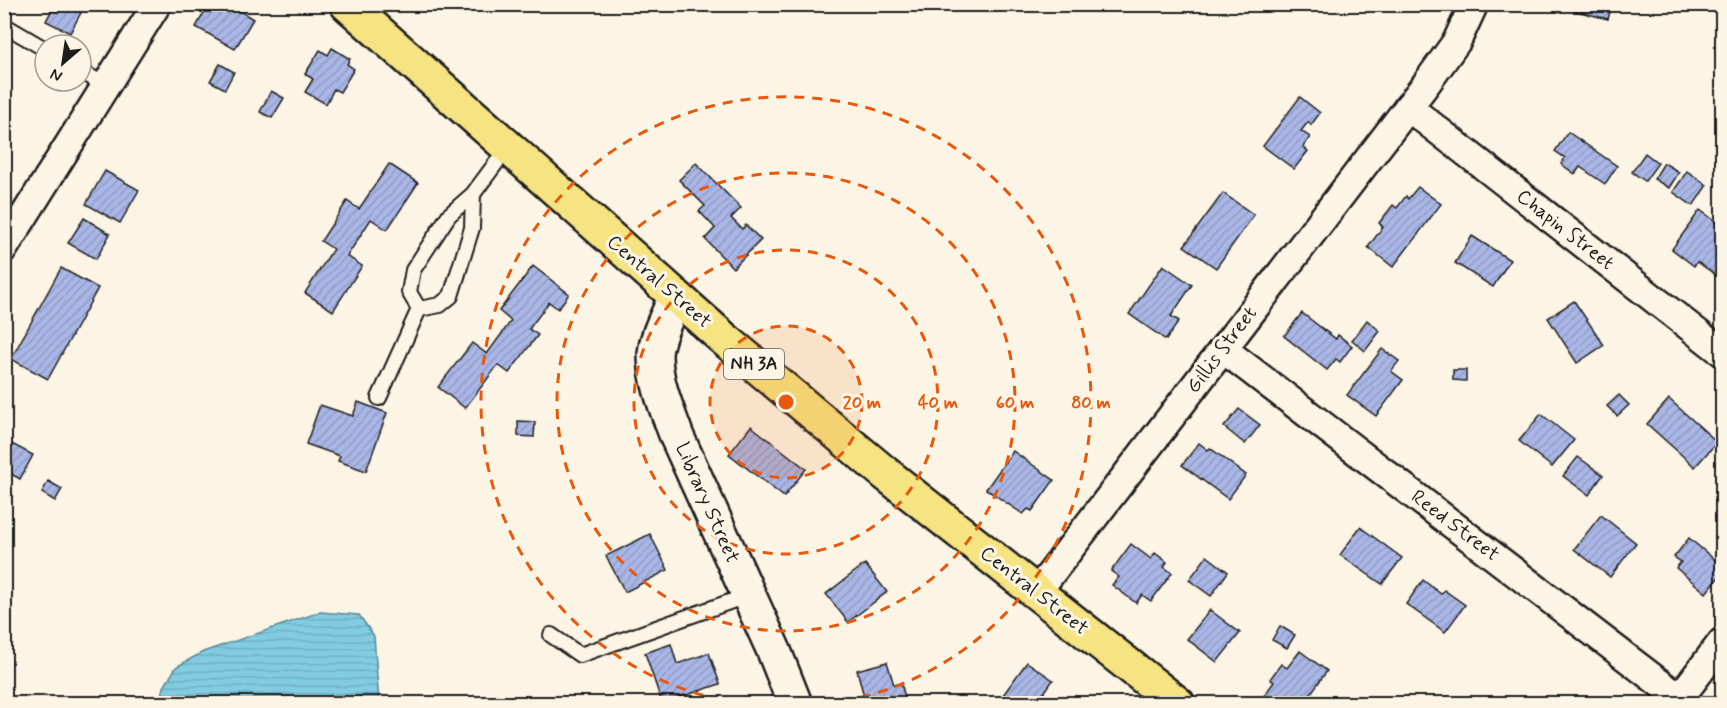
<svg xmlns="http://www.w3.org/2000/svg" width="1727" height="708" font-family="Mynerve,sans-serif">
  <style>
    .water { fill: url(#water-rules); stroke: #598693; stroke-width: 1.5 }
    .building { fill: url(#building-hatch); stroke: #1c1c1c; stroke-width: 1.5 }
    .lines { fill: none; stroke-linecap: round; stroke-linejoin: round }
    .service-casing { stroke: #1c1c1c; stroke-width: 18 }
    .minor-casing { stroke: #1c1c1c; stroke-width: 32 }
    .tertiary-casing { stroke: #1c1c1c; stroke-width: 38 }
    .primary-casing { stroke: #1c1c1c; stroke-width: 38 }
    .service { stroke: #fcf5e5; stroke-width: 14 }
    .minor { stroke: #fcf5e5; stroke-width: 27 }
    .tertiary { stroke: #fcf5e5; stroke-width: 33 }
    .primary { stroke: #f6e381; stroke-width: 33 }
    .ring { fill: none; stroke: #e8590c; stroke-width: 3; stroke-dasharray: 10 8 }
    .labels { text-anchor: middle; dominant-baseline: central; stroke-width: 6; stroke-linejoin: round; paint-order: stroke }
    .shield { fill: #fcf5e5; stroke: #5f5d58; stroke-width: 1.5 }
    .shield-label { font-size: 18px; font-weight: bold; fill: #1c1c1c }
    .street-label { font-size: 20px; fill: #1c1c1c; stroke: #fcf5e5 }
    .centre { fill: #e8590c; stroke: #fcf5e5; stroke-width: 3 }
    .ring-label { font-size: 18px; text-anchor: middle; font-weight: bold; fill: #e8590c; stroke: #fcf5e5; stroke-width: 6; stroke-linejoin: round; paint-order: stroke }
  </style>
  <defs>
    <pattern id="water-rules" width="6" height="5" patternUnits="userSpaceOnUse" patternTransform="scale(1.5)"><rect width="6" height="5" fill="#82cce2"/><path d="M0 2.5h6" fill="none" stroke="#70afc1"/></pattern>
    <pattern id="building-hatch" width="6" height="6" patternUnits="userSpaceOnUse" patternTransform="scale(1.5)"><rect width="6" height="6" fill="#a9b6e6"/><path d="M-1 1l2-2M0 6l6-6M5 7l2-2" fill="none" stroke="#919cc5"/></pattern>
  </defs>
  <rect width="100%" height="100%" fill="#fcf5e5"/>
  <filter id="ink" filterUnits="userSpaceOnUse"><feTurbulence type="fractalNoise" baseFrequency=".0167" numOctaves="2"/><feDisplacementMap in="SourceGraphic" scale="12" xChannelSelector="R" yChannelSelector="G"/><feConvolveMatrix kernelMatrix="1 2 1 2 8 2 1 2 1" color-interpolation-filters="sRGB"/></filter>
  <g filter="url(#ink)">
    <!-- water -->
    <polygon class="water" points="320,612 359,615 374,636 379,703 159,703 164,687 176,667 203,652"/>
    <!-- building -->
    <g class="building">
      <polygon points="55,4 80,4 84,7 70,33 46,21"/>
      <polygon points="209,4 229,4 253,19 235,49 196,27"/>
      <polygon points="1561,4 1612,4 1608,19 1560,7"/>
      <polygon points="332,48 350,59 347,64 354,69 340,92 334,89 326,104 305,92 313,79 305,74 320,50 328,55"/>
      <polygon points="220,64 234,72 225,89 210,81"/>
      <polygon points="271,91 284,98 272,118 260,112"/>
      <polygon points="1300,97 1320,113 1311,125 1308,122 1301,131 1310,137 1303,147 1308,151 1294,169 1263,146"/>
      <polygon points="1568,132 1617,166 1605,184 1580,167 1575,174 1561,164 1565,158 1555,151"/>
      <polygon points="1645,153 1658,163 1645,181 1632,172"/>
      <polygon points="696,163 741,208 731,218 742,229 746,225 761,240 733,268 705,239 715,228 699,211 705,206 679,180"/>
      <polygon points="1664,163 1679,172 1669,188 1654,179"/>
      <polygon points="389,164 418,183 387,230 371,219 347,256 362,266 333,311 305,293 333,249 321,241 347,201 359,209"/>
      <polygon points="105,171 139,190 120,223 86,204"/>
      <polygon points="1687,171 1707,185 1693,206 1673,192"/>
      <polygon points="1418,187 1441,204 1393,267 1368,247 1383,227 1379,223 1393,205 1397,208 1406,196 1408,199"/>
      <polygon points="1223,193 1254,215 1216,268 1184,246"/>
      <polygon points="1700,210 1722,226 1722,266 1716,275 1697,262 1694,266 1672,249"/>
      <polygon points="84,218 110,234 96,259 68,243"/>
      <polygon points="1472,236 1510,260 1493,287 1455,263"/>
      <polygon points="1163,265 1192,285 1171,316 1179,321 1166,340 1129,314"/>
      <polygon points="533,266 569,294 558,309 549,302 529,329 538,335 509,373 498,365 465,408 438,387 472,343 487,354 511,321 499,311"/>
      <polygon points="61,268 98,288 48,379 11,359"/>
      <polygon points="1574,301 1604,345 1577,363 1548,318"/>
      <polygon points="1302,313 1336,339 1338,335 1352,346 1340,362 1336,359 1327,370 1284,336"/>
      <polygon points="1367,320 1380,331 1365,351 1352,340"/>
      <polygon points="1382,349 1399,361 1391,371 1403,380 1376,416 1347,395"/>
      <polygon points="1453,370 1466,370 1466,381 1453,380"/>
      <polygon points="1619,395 1629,405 1617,416 1607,406"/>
      <polygon points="1669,399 1717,442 1695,467 1647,424"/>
      <polygon points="358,402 387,413 366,471 338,461 340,456 306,444 320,405 353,416"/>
      <polygon points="1239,409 1260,425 1245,444 1224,427"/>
      <polygon points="1541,414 1574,440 1552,467 1519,441"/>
      <polygon points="518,421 535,422 534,437 518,436"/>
      <polygon points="751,426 806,469 784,497 729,454"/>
      <polygon points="4,440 33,455 20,479 4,470"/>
      <polygon points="1199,443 1208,450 1210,448 1246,475 1228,499 1182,465"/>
      <polygon points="1013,451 1054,480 1032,511 1028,509 1023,514 986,489"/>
      <polygon points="1578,457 1603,475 1589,495 1563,476"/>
      <polygon points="48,481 62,489 55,501 42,493"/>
      <polygon points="1601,515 1636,543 1610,577 1574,549"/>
      <polygon points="1360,527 1402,558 1382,584 1340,555"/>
      <polygon points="650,534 668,570 625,592 606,556"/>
      <polygon points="1689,538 1722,566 1722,573 1706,593 1676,568 1681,562 1674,557"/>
      <polygon points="1131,544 1151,559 1155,553 1167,562 1164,567 1172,573 1151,601 1142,595 1136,603 1112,585 1119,577 1111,571"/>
      <polygon points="1207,556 1228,572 1211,596 1189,580"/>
      <polygon points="865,564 887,592 848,622 826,594"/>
      <polygon points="1423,580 1441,594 1444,590 1465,605 1445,632 1406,604"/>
      <polygon points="1210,610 1240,633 1217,662 1187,639"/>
      <polygon points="1280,626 1295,635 1287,648 1272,640"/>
      <polygon points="671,644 677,664 709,653 720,684 662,703 645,653"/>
      <polygon points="1300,651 1327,671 1303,704 1258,704 1274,682 1270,679 1281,664 1287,668"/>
      <polygon points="887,662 894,685 901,683 906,701 895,704 894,699 877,704 866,704 857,670"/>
      <polygon points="1027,662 1053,680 1036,704 1000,704 998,702"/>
    </g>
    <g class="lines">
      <!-- service casing -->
      <g class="service-casing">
        <g id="service">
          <polyline points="4,25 45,49"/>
          <polyline points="81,71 106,86"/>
          <polyline points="473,194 472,228 451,296 440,305 419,309 409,292 413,270 449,215 473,194 508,147"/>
          <polyline points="379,398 419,309"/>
          <polyline points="551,635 580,655 749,595"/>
        </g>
      </g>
      <!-- minor casing -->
      <g class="minor-casing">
        <g id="minor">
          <polyline points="1408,107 1722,352"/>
          <polyline points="4,248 157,4"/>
          <polyline points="1223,349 1687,704"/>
          <polyline points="1036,593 1426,84 1457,41 1474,4"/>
          <polyline points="1675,704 1722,642"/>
        </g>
      </g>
      <!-- tertiary casing -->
      <g class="tertiary-casing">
        <path id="tertiary" d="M676,297c-8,18 -20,39 -21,58 0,28 13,57 22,82l97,214 21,53"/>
      </g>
      <!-- primary casing -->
      <g class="primary-casing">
        <polyline id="primary" points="347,4 723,338 886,474 1178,704"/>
      </g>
      <!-- service -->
      <use href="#service" class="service"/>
      <!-- minor -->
      <use href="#minor" class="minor"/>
      <!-- tertiary -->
      <use href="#tertiary" class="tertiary"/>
      <!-- primary -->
      <use href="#primary" class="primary"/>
    </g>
  </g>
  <!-- distance rings -->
  <circle cx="786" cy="402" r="76" fill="#e8590c" fill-opacity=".12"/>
  <g class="ring">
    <circle cx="786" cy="402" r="76"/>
    <circle cx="786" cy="402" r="152"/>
    <circle cx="786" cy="402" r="229"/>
    <path d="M738 703A305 305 0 1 1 834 703"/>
  </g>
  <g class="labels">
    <!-- shield labels -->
    <rect class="shield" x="724" y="349" width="60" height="30" rx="4.5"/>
    <g class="shield-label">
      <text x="754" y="364">NH 3A</text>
    </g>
    <!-- street labels -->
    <g class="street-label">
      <text transform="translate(1565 230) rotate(38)">Chapin Street</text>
      <text transform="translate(659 282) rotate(41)">Central Street</text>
      <text transform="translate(1222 350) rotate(-53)">Gillis Street</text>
      <text transform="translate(707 503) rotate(66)">Library Street</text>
      <text transform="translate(1455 526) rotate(37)">Reed Street</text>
      <text transform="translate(1034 591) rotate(38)">Central Street</text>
    </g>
  </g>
  <circle cx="786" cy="402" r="9" class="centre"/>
  <g class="ring-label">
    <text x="862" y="408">20 m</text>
    <text x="938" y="408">40 m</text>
    <text x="1015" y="408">60 m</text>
    <text x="1091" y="408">80 m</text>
  </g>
  <!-- margin -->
  <rect width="1727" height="708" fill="none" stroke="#fcf5e5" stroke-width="24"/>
  <rect x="12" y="12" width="1703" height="684" fill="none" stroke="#1c1c1c" stroke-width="2" filter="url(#ink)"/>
  <!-- north arrow -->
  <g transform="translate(63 63) rotate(209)"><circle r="28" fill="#fcf5e5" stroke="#a29e95" stroke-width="1.5"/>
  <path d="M0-4.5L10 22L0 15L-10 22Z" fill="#1c1c1c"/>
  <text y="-9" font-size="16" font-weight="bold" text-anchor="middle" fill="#1c1c1c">N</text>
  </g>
</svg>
